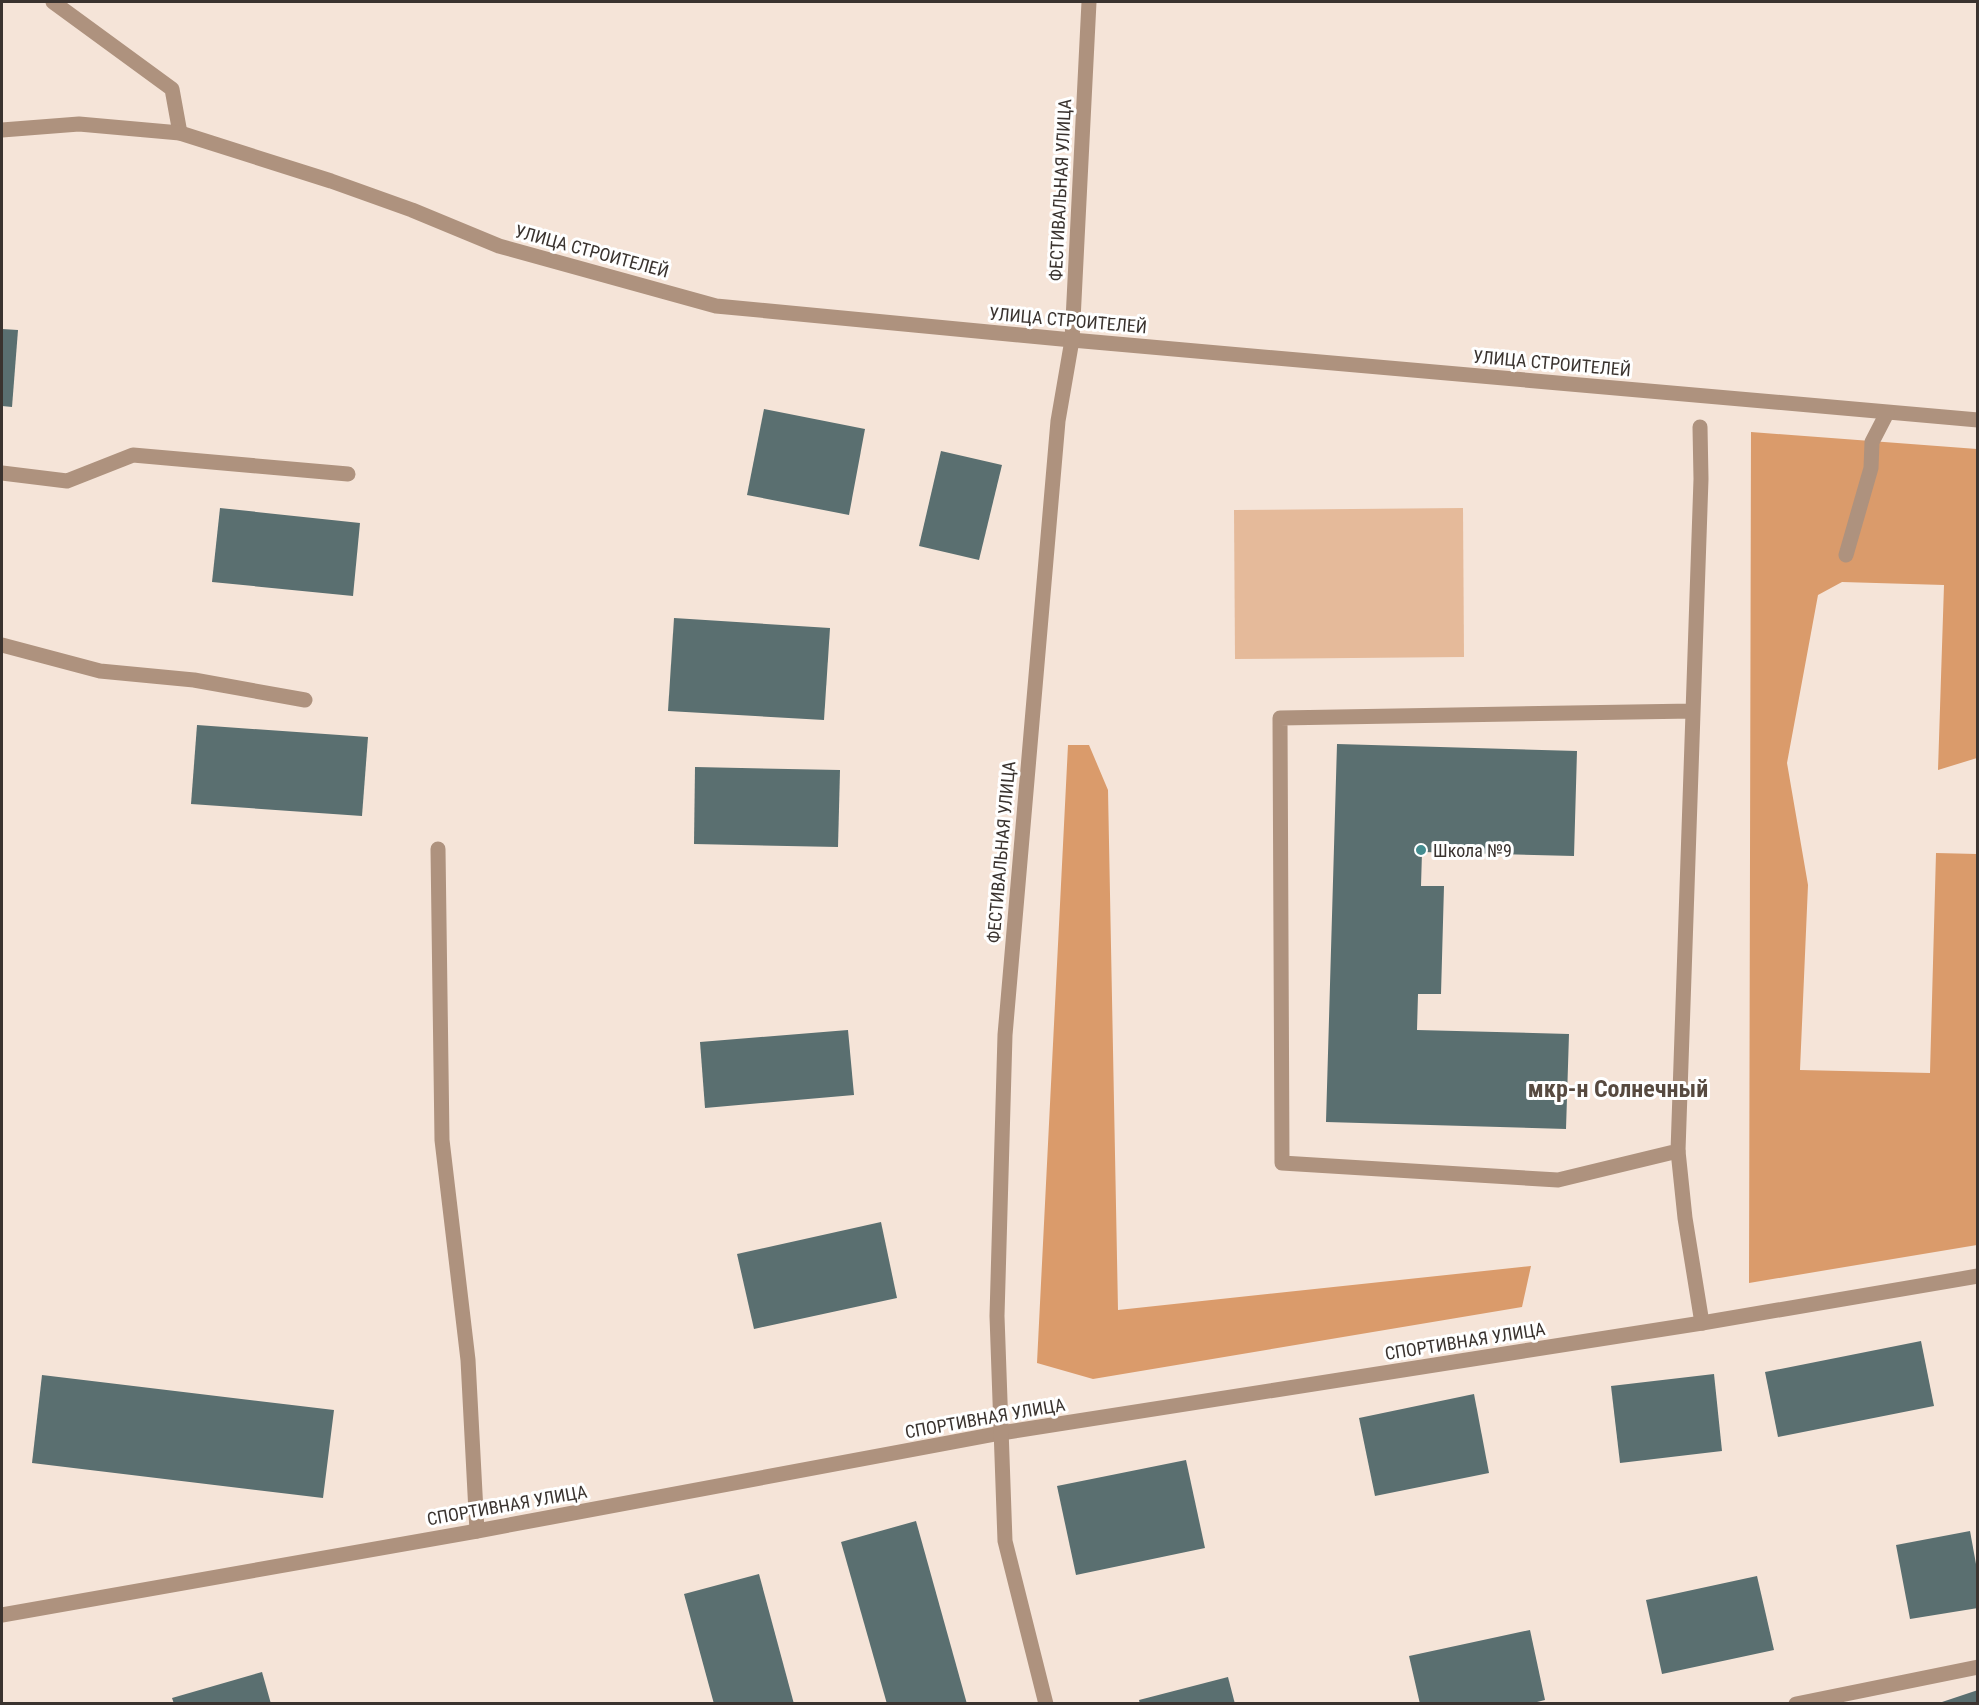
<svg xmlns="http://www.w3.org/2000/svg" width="1979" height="1705" font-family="'Roboto Condensed',sans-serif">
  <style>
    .green { fill: #e5ba9a }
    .forest { fill: #da9b6b }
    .building { fill: #5a6f70 }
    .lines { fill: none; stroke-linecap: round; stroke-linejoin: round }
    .minor { stroke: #ae927e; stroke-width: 15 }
    .poi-dot { fill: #448c8f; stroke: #fff; stroke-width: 2 }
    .labels { text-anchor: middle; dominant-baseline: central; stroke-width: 6; stroke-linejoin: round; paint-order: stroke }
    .street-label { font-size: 18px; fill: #3a332f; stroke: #fff }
    .poi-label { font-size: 18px; fill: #3a332f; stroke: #fff; text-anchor: start }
    .district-label { font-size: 24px; font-weight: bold; fill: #574a40; stroke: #fff }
  </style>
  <rect width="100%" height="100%" fill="#f5e4d8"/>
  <!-- green -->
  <polygon class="green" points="1463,508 1464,657 1235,659 1234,510"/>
  <!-- forest -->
  <g class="forest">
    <polygon points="1751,432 1977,449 1977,758 1938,770 1944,585 1842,582 1818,595 1787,763 1808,885 1800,1070 1930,1073 1936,853 1977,854 1977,1245 1749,1283"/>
    <polygon points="1068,745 1089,745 1108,790 1118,1310 1531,1266 1522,1307 1093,1379 1037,1363"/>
  </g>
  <!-- building -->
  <g class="building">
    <polygon points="2,329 18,330 12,407 2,406"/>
    <polygon points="764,409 865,429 849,515 747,495"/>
    <polygon points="941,451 1002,465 979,560 919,546"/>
    <polygon points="220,508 360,523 353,596 212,582"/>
    <polygon points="674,618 830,628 824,720 668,711"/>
    <polygon points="197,725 368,737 362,816 191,804"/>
    <polygon points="1337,744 1577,751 1574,856 1422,852 1421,886 1444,886 1441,994 1418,994 1417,1030 1569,1034 1566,1129 1326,1122"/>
    <polygon points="695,767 840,770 838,847 694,844"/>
    <polygon points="848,1030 854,1095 705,1108 700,1042"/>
    <polygon points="881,1222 897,1298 754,1329 737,1254"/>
    <polygon points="1921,1341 1934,1406 1778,1437 1765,1372"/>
    <polygon points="1714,1374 1722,1451 1620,1463 1611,1386"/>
    <polygon points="42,1375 334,1410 323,1498 32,1463"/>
    <polygon points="1474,1394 1489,1473 1375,1496 1359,1418"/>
    <polygon points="1186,1460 1205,1548 1076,1575 1057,1486"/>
    <polygon points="916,1521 967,1704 887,1704 841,1542"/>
    <polygon points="1970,1531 1978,1575 1978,1608 1910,1619 1896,1545"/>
    <polygon points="759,1574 794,1704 714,1704 684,1594"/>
    <polygon points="1757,1576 1774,1650 1662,1674 1646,1600"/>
    <polygon points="1530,1630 1545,1700 1529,1704 1420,1704 1409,1656"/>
    <polygon points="262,1672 271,1704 174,1704 172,1698"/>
    <polygon points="1228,1677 1235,1704 1140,1704 1139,1700"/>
    <polygon points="1978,1690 1978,1704 1939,1704 1939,1703"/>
  </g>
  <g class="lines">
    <!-- minor -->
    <g class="minor">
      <polyline points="53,2 172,89 180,133"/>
      <polyline points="2,130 79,124 180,133 331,181 412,210 499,246 716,306 1072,340 1978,420"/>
      <polyline points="2,473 67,481 133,455 348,474"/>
      <polyline points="1846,555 1871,468 1872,442 1887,413"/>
      <polyline points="2,645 100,671 194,680 305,700"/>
      <polyline points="1693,711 1280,718 1282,1163 1558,1180 1678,1151 1701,479 1700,427"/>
      <polyline points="438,849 442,1140 468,1360 477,1531"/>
      <polyline points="1678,1151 1685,1218 1702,1323"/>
      <polyline points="2,1615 477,1531 1001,1433 1702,1323 1978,1276"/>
      <polyline points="1046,1704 1005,1541 997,1316 1005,1035 1058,421 1072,340 1089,2"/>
      <polyline points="1796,1704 1978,1667"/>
    </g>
  </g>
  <!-- markers -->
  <circle class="poi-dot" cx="1421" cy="850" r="6"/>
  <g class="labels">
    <!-- street labels -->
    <g class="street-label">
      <text transform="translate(1060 190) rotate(-87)">ФЕСТИВАЛЬНАЯ УЛИЦА</text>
      <text transform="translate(592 251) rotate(15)">УЛИЦА СТРОИТЕЛЕЙ</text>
      <text transform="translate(1068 320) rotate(5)">УЛИЦА СТРОИТЕЛЕЙ</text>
      <text transform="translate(1552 363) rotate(5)">УЛИЦА СТРОИТЕЛЕЙ</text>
      <text transform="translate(1001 852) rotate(-85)">ФЕСТИВАЛЬНАЯ УЛИЦА</text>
      <text transform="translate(1465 1341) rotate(-9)">СПОРТИВНАЯ УЛИЦА</text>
      <text transform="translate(985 1418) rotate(-10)">СПОРТИВНАЯ УЛИЦА</text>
      <text transform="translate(507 1505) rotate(-10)">СПОРТИВНАЯ УЛИЦА</text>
    </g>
    <!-- poi labels -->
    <g class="poi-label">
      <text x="1433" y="850">Школа №9</text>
    </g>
    <!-- district labels -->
    <g class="district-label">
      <text x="1618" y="1089">мкр-н Солнечный</text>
    </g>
  </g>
  <!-- border -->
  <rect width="1979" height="1705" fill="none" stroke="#3a332f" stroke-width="6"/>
</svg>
